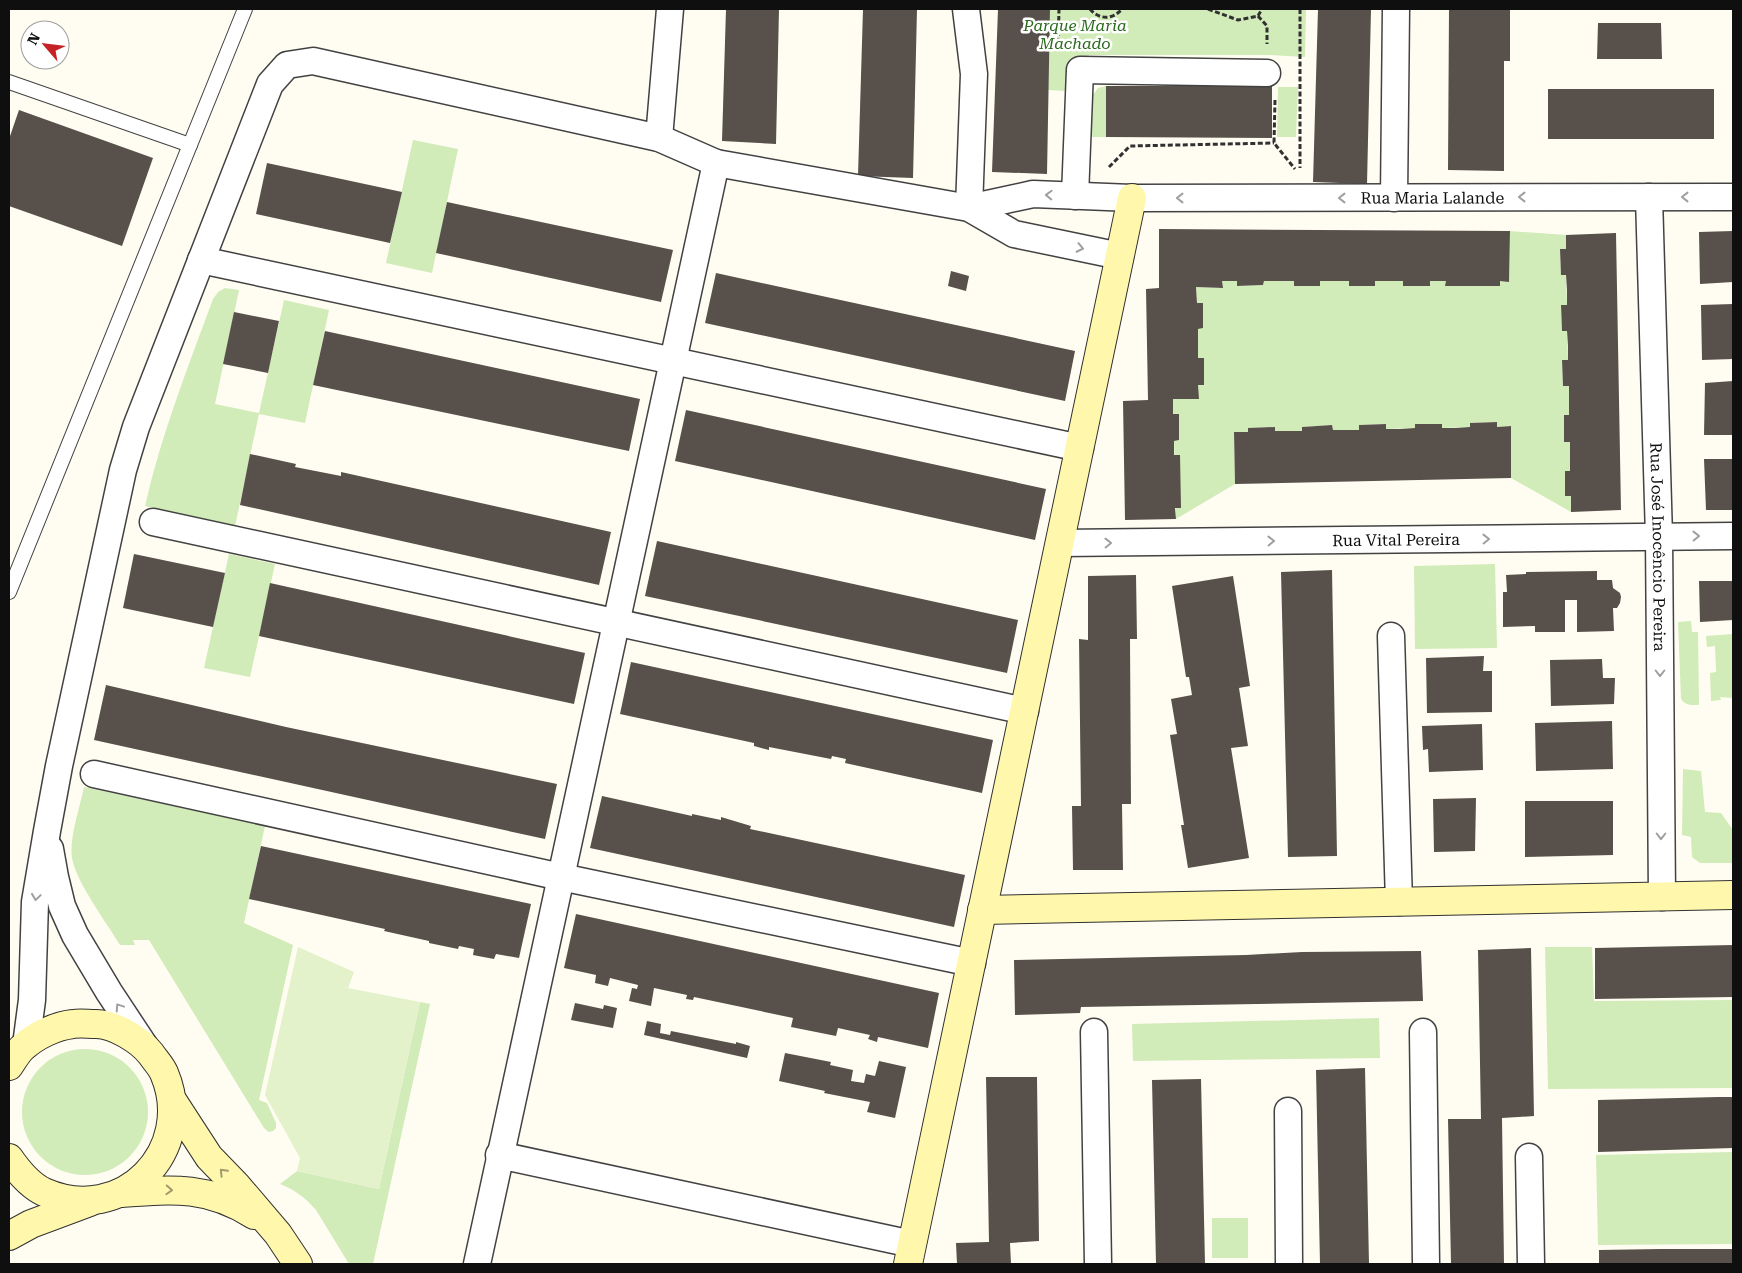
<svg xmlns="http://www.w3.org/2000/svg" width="1742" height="1273" font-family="'Roboto Serif',serif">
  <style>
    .green { fill: #d1ebb9 }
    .pitch { fill: #e3f2cb }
    .building { fill: #58504b }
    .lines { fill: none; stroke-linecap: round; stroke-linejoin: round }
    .lane-casing { stroke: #424242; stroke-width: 16 }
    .street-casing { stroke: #424242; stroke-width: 29 }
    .secondary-casing { stroke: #313131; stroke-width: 30 }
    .path { stroke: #313131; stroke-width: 3; stroke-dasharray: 5 2.5; stroke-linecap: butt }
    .lane { stroke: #fff; stroke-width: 14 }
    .street { stroke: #fff; stroke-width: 26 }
    .secondary { stroke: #fff8ac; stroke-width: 28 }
    .oneway { stroke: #9f9f9f }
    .oneway2 { stroke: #9f9b6d }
    .labels { text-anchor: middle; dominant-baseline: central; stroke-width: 5; stroke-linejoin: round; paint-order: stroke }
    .park-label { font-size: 16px; font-style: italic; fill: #2a6a1c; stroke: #fff }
    .street-label { font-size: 16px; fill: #0f0f0f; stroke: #fff }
  </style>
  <rect width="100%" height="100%" fill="#fffdf1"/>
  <!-- green -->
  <g class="green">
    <polygon points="1050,9 1306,9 1305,57 1268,55 1089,55 1074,65 1066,91 1048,90"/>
    <polygon points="1106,86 1106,137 1089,137 1090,99 1098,88"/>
    <polygon points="1278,87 1298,87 1296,137 1277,137"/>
    <polygon points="413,140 458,149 432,273 386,263"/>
    <polygon points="1510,231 1566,235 1566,249 1560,249 1561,275 1566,275 1567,305 1561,305 1562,331 1567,331 1568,360 1562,360 1563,386 1569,386 1569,415 1564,415 1564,441 1570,442 1570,471 1565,471 1565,496 1571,496 1571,512 1511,478 1510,426 1497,427 1496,422 1471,423 1470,427 1442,428 1442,424 1415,424 1415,428 1386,429 1385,424 1359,425 1359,430 1333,430 1332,425 1303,427 1302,431 1275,431 1275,427 1249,428 1248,432 1234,432 1235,484 1176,519 1174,441 1179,440 1179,414 1173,414 1173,399 1198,399 1198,385 1204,384 1204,359 1198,358 1198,329 1203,328 1203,303 1197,303 1196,287 1222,288 1222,281 1237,281 1238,286 1263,285 1264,281 1294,281 1294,286 1320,286 1320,281 1349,281 1349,286 1375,286 1375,281 1403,281 1403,286 1429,286 1430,281 1446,281 1446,286 1499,286 1500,281 1509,281"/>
    <path d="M225,288l14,2 -24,114 44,9 25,-113 45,10 -24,113 -46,-9 -24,112 -90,-20c16,-71 43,-139 68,-207l5,-7z"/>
    <polygon points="229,554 275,564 250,677 204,668"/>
    <polygon points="1495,564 1497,648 1415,649 1414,566"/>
    <path d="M1691,621l1,11h6l1,73c-8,0 -13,1 -18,-6l-3,-77z"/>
    <polygon points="1733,634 1733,698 1720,697 1721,700 1711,701 1710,673 1716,672 1715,646 1707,647 1706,636"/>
    <polygon points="1683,769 1701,771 1705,812 1721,813 1733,830 1733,863 1700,863 1692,857 1691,837 1682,835"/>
    <path d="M84,787l181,39 -21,97 49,22 -34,155 8,3 9,20v5l-3,3 -4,1 -5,-4 -115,-188h-16l2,5h-15c-13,-22 -44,-63 -48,-87 -3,-20 8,-51 12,-71z"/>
    <polygon points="1545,947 1592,947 1594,1001 1733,1000 1733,1088 1548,1089"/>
    <path d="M420,1002l10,2 -57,260h-24l-33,-54c-11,-13 -21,-20 -36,-26l17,-13 82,18z"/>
    <polygon points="1379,1018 1380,1058 1133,1061 1132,1024"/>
    <circle cx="85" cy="1112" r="63"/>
    <polygon points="1733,1152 1733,1244 1598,1245 1596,1155"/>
    <rect x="1212" y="1218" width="36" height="40"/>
  </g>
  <!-- pitch -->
  <polygon class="pitch" points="298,947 354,972 348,988 420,1002 379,1189 297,1171 300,1158 265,1095"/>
  <!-- building -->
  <g class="building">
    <polygon points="726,9 779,9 776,144 722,141"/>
    <polygon points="863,9 917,9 913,178 858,176"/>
    <polygon points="998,9 1050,9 1047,174 992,172"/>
    <polygon points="1318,9 1371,9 1367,184 1313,182"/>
    <polygon points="1449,9 1510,9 1510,61 1504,61 1504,171 1448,170"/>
    <polygon points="1598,23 1661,23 1662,59 1597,59"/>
    <polygon points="1106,86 1272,86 1272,138 1106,137"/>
    <rect x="1548" y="89" width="166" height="50"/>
    <polygon points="19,110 153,158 122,246 9,206 9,139"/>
    <polygon points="267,163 402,192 390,243 256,214"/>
    <polygon points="447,202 673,250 661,302 436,253"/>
    <polygon points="1159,229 1510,231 1509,282 1500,281 1500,286 1445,286 1446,281 1430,281 1430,286 1403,286 1403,281 1375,281 1375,286 1349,286 1349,281 1320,281 1320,286 1294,286 1294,281 1264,281 1263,285 1237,286 1237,281 1222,281 1223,288 1196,287 1197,303 1203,303 1203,328 1198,329 1198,358 1204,358 1204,385 1198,385 1199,399 1173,399 1173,414 1179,414 1179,440 1174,441 1174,455 1180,455 1181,508 1175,508 1176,519 1125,520 1123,401 1148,400 1146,289 1159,288"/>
    <polygon points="1733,231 1733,282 1700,284 1699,232"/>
    <polygon points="1616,233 1621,510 1571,512 1571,496 1565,496 1565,471 1570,471 1570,442 1564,442 1564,415 1569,415 1569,386 1563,386 1562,360 1568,360 1568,346 1567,331 1562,331 1561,305 1567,305 1567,290 1566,275 1561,275 1560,249 1566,249 1566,235"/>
    <polygon points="951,271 969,276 966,291 948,286"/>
    <polygon points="716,273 1075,351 1065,401 705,323"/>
    <polygon points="1733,304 1733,359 1702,360 1701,305"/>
    <polygon points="234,312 279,321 268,373 223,364"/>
    <polygon points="325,331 640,399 629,451 313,385"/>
    <polygon points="1733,381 1733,435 1704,435 1705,383"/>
    <polygon points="686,410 1046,489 1035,540 675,461"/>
    <polygon points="1497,422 1497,427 1511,426 1511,478 1235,484 1234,432 1248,432 1248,428 1275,427 1275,431 1302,431 1302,427 1332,425 1333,430 1359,430 1359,425 1386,424 1386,429 1400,429 1415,428 1415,424 1442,424 1442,428 1455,428 1470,427 1470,423"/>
    <polygon points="250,454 296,464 295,467 341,476 341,472 611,532 599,585 240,505"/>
    <polygon points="1704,459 1733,459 1733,510 1706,510"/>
    <polygon points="657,541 1018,620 1007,673 645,596"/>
    <polygon points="134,554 225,573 213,627 123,608"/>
    <polygon points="1332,570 1337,856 1288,857 1281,572"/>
    <polygon points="1597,571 1597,580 1612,580 1613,588 1620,593 1621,597 1620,603 1617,608 1613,608 1614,631 1577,632 1577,600 1565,600 1565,632 1535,632 1535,626 1503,627 1503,592 1507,592 1506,575 1526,574 1526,572"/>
    <polygon points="1136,575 1137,639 1130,639 1131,804 1122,804 1123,870 1073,870 1072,806 1081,806 1079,639 1088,640 1088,576"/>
    <polygon points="1233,576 1250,686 1239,688 1248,746 1231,748 1249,858 1188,868 1181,825 1184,825 1170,735 1177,734 1171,699 1192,695 1189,677 1186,677 1172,586"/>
    <polygon points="1699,581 1733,581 1733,620 1700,622"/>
    <polygon points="270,583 585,653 574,704 259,636"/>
    <polygon points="1484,656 1483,671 1492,671 1492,712 1427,713 1426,658"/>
    <polygon points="1602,659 1603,678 1615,678 1614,704 1551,706 1550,660"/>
    <polygon points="631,662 993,740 982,793 845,763 846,759 832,756 831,759 769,747 769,750 754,746 754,743 620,714"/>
    <polygon points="106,685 286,727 557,784 545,839 94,740"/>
    <polygon points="1612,721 1613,769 1536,771 1535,723"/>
    <polygon points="1482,724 1483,770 1429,772 1428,749 1423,750 1422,726"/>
    <polygon points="602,796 692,816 692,814 721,820 721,817 751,826 750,829 965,875 954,927 590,848"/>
    <polygon points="1476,798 1475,851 1434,852 1433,799"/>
    <polygon points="1525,801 1613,801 1613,855 1525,857"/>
    <polygon points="261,846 531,904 519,958 496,954 494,959 473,955 474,949 459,946 458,949 429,943 429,941 384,931 385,929 249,899"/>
    <polygon points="576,914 939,993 928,1048 878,1037 877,1042 868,1039 870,1035 838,1028 836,1036 791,1027 793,1018 694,997 693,1000 686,999 687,995 654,988 651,1006 629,1001 632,988 637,989 638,985 610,978 608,986 595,983 596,975 564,968"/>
    <polygon points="1733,945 1733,997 1595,999 1595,948"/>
    <polygon points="1531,948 1534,1116 1502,1118 1504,1264 1451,1264 1448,1119 1481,1119 1478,950"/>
    <polygon points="1421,951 1423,1001 1081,1007 1080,1013 1015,1015 1014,960 1246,955 1302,952"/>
    <polygon points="575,1003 603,1009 604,1005 617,1008 613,1028 571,1020"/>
    <polygon points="647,1021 661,1024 660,1033 670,1035 671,1031 736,1044 736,1042 750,1046 747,1058 644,1035"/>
    <polygon points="785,1053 831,1062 830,1065 853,1070 851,1081 864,1083 866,1074 875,1076 879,1061 906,1067 895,1118 867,1112 870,1102 824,1093 825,1091 779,1081"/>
    <polygon points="1365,1068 1369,1264 1320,1264 1316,1070"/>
    <polygon points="986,1077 1037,1077 1039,1241 1010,1243 1011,1264 957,1264 956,1243 989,1242"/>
    <polygon points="1201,1079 1205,1264 1156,1264 1152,1080"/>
    <polygon points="1718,1097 1733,1097 1733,1148 1598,1152 1598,1100"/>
    <polygon points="1660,1249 1733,1249 1733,1264 1599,1264 1599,1250"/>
  </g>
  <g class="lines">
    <!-- lane casing -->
    <g class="lane-casing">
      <g id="lane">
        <polyline points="9,82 190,145"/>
        <polyline points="9,592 245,9"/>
      </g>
    </g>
    <!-- street casing -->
    <g class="street-casing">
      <g id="street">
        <polyline points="966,9 974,74 969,208"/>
        <polyline points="659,138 670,9"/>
        <polyline points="1075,196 1080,70 1267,73"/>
        <path id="s1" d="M1649,197l10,340 3,360"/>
        <polyline points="1394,198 1396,9"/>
        <path id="s2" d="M969,208l64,-14 99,4 601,-1"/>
        <polyline points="201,260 1080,448"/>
        <polyline points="153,522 1025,711"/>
        <path id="s3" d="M1060,543l673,-7"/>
        <polyline points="1391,636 1399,902"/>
        <polyline points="94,774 561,877 972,963"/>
        <polyline points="50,849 55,877 62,906 75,935 109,992 146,1048"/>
        <polyline points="1094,1032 1098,1264"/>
        <polyline points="1423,1032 1426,1264"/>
        <polyline points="26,1045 32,1000 35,902 47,831 59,766 123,470 136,427 270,84 287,65 313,61 659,138 716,163 969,208 1014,234 1120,256"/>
        <polyline points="1288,1111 1289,1264"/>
        <polyline points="499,1155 912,1244"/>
        <polyline points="1529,1157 1531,1264"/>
        <polyline points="477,1264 716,163"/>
      </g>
    </g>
    <!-- secondary casing -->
    <g class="secondary-casing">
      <g id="secondary">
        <polyline points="982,910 1733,895"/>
        <path d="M9,1066c4,-6 8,-13 13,-18 13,-12 33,-22 51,-24 7,-1 15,0 23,0 18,0 44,16 55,30 4,6 10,12 13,19 33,77 -42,154 -120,119 -15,-7 -26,-21 -35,-34"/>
        <polyline points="172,1100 209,1157 237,1186 278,1234 298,1264"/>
        <path d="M122,1193c52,-4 86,-7 132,22"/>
        <polyline points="9,1236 31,1224 90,1202"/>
        <polyline points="908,1264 1132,198"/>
      </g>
    </g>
    <!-- path -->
    <g class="path">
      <path d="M1090,9c9,11 23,11 32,0"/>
      <polyline points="1208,9 1238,20 1258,16 1262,9"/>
      <polyline points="1300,9 1300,168"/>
      <polyline points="1258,16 1267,26 1267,44"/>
      <polyline points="1058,51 1059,9"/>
      <polyline points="1275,100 1274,143 1295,169"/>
      <polyline points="1109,167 1130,146 1274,143"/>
    </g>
    <!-- lane -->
    <use href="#lane" class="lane"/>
    <!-- street -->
    <use href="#street" class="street"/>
    <!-- secondary -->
    <use href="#secondary" class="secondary"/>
  </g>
  <!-- one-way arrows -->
  <defs><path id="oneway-chevron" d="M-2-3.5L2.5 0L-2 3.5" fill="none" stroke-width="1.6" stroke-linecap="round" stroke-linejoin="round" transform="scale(1.25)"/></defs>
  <g class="oneway">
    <use href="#oneway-chevron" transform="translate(1049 195) rotate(-178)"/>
    <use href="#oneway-chevron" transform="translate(1522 197) rotate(180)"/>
    <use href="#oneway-chevron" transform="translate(1685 197) rotate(180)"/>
    <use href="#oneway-chevron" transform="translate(1180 198) rotate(180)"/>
    <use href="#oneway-chevron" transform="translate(1342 198) rotate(180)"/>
    <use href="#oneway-chevron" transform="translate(1080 248) rotate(12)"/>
    <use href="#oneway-chevron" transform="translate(1696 536) rotate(-1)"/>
    <use href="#oneway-chevron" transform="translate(1486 539) rotate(-1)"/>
    <use href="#oneway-chevron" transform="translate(1271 541) rotate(-1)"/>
    <use href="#oneway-chevron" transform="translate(1108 543) rotate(-1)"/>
    <use href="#oneway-chevron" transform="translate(1660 673) rotate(90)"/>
    <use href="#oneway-chevron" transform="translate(1661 836) rotate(90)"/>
    <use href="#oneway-chevron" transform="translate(36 897) rotate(98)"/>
    <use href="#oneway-chevron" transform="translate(119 1007) rotate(-124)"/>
  </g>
  <g class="oneway2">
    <use href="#oneway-chevron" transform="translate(223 1172) rotate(-134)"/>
    <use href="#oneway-chevron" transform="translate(169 1190) rotate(3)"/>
  </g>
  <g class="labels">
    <!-- park labels -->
    <g class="park-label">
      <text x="1075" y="25">Parque Maria<tspan x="1075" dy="18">Machado</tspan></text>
    </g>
    <!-- street labels -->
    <g class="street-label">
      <text stroke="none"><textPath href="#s2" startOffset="465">Rua Maria Lalande</textPath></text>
      <text stroke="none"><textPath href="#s3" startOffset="336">Rua Vital Pereira</textPath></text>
      <text stroke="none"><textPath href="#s1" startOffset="350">Rua José Inocêncio Pereira</textPath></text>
    </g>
  </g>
  <!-- border -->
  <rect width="1742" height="1273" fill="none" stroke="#0f0f0f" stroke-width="20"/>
  <!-- north arrow -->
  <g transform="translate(45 45) rotate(298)"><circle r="24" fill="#ffffff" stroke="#9f9f9f"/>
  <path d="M0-4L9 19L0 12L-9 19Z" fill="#c42225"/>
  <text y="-8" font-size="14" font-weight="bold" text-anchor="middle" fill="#0f0f0f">N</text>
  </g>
</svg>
